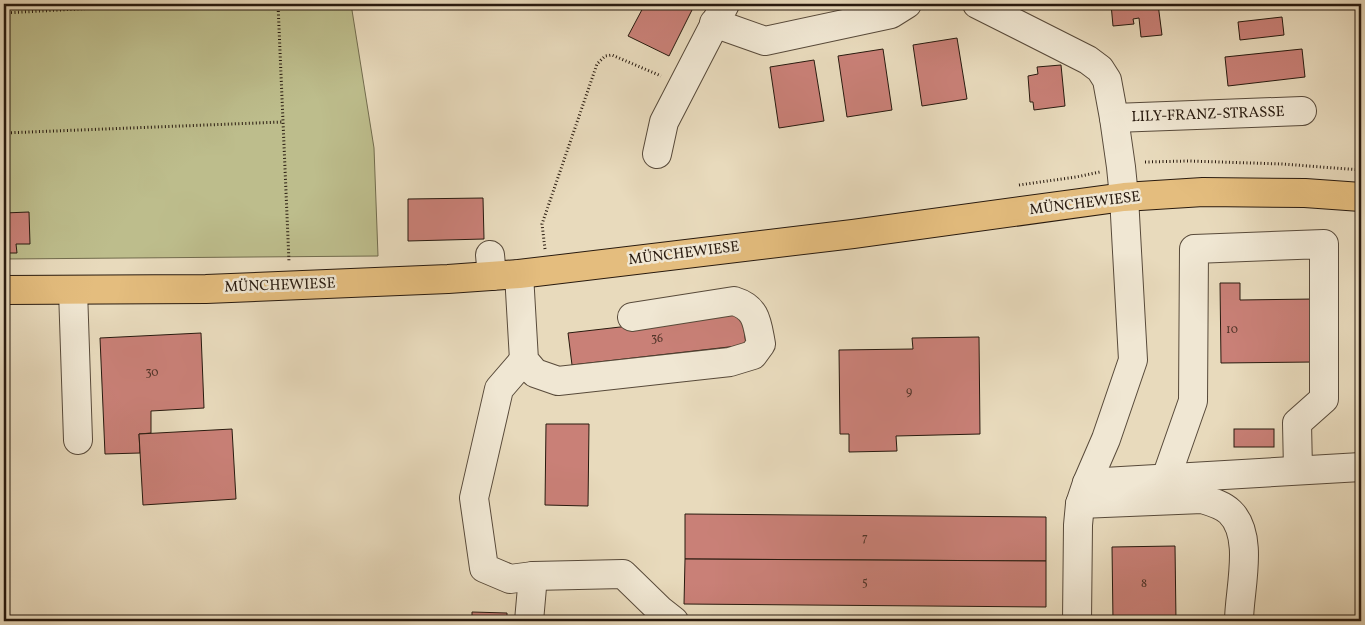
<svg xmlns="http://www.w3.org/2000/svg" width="1365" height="625" font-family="Vollkorn,serif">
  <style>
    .green { fill: #bdbd8c; stroke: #726c4e }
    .building { fill: #c98077; stroke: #281a0f }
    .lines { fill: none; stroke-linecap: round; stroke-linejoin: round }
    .minor-casing { stroke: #584a3a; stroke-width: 30 }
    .major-casing { stroke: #281a0f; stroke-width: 30 }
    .path { stroke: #281a0f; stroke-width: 3; stroke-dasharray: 1 2.5; stroke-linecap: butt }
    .minor { stroke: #f0e7d3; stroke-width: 28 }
    .major { stroke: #e4bd7e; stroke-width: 28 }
    .labels { text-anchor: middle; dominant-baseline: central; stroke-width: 5; stroke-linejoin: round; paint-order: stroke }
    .number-label { font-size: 12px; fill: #503429 }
    .street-label { font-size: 15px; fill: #281a0f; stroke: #f0e7d3 }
  </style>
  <rect width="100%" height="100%" fill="#e8dabc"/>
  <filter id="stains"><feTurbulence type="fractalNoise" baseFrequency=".004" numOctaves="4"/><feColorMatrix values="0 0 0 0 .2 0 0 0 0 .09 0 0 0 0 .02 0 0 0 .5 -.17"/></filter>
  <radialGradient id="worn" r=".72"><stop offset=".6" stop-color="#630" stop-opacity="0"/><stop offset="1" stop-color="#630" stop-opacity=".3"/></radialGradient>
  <!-- green -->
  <polygon class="green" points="4,4 351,4 374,148 378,256 4,259"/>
  <!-- building -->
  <g class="building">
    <polygon points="645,4 695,4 669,56 628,36"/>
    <polygon points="1111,4 1158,4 1162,35 1141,37 1139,18 1133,19 1134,24 1113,26"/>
    <polygon points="1282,17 1284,35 1240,40 1238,22"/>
    <polygon points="957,38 967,99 922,106 913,45"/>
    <polygon points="883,49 892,110 847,117 838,56"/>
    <polygon points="1302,49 1305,77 1228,86 1225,57"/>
    <polygon points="814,60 824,121 779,128 770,67"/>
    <polygon points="1061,65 1065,106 1034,110 1033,102 1030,102 1028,76 1038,74 1037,67"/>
    <polygon points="483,198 484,239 408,241 408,199"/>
    <polygon points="29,212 30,244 16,244 17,253 4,253 4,213"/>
    <polygon points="1220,283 1240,283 1240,300 1314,299 1314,362 1221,363"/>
    <polygon points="742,313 746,345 572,365 568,333"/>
    <polygon points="201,333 204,408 151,411 151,433 139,434 140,453 105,454 100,338"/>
    <polygon points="979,337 980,434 896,436 897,451 849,452 849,434 840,434 839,350 913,349 912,338"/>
    <polygon points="546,424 589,424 588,506 545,505"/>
    <polygon points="232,429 236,499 143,505 139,434"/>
    <rect x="1234" y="429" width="40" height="18"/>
    <polygon points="685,514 1046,517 1046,561 685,559"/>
    <polygon points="1175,546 1176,621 1113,621 1112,547"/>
    <polygon points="685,559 1046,561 1046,607 684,604"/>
    <polygon points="472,612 507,613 507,621 472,621"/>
  </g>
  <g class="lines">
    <!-- minor casing -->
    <g class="minor-casing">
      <g id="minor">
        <polyline points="977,4 1088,60 1100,69 1107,80 1114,118 1121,167 1124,197 1133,360 1106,439 1087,483 1080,504 1078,525 1077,621"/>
        <polyline points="714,23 765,41 891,14 907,4"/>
        <polyline points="1114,118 1302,111"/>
        <polyline points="657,154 664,122 725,4"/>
        <polyline points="490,255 492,276"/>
        <path d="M519,274l5,86 11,13 23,8 172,-19 23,-7 8,-11c-4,-21 -4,-36 -27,-43l-102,16"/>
        <polyline points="73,290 78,440"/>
        <polyline points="524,360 499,389 474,498 484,568 510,579 533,576 623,574 660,610 674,621"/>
        <polyline points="1166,478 1193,401 1194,249 1324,244 1324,399 1297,423 1298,470"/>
        <polyline points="1087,483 1361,467"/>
        <path d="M1080,504l122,-5c10,3 21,6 28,13 25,24 9,78 9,109"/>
        <polyline points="529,621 533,576"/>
      </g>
    </g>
    <!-- major casing -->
    <g class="major-casing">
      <polyline id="major" points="4,290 206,289 448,279 519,274 853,234 1124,197 1203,192 1305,193 1361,197"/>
    </g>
    <!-- path -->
    <g class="path">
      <polyline points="278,4 289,262"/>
      <polyline points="4,13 171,4"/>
      <polyline points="4,133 282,122"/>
      <polyline points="1145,162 1189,161 1282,164 1361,170"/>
      <polyline points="1019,185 1076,177 1100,172"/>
      <polyline points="545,249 542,224 597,64 605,56 612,55 661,76"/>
    </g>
    <!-- minor -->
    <use href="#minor" class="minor"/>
    <!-- major -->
    <use href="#major" class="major"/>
  </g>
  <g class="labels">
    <!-- number labels -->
    <g class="number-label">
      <text x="1232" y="330">10</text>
      <text x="657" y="339">36</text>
      <text x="152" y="373">30</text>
      <text x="909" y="392">9</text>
      <text x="865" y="538">7</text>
      <text x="865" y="583">5</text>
      <text x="1144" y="584">8</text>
    </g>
    <!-- street labels -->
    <g class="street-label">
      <text transform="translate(1208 115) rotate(-2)">LILY-FRANZ-STRASSE</text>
      <text transform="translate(1085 204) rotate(-7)">MÜNCHEWIESE</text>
      <text transform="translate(684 254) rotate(-7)">MÜNCHEWIESE</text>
      <text transform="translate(280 286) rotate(-2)">MÜNCHEWIESE</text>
    </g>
  </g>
  <!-- margin -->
  <rect width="1365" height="625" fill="none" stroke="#e8dabc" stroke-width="20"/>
  <rect x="5" y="5" width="1355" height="615" fill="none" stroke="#281a0f" stroke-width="2.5"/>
  <rect x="10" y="10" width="1345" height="605" fill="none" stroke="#281a0f"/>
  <rect width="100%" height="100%" filter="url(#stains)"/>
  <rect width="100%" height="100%" fill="url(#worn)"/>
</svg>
